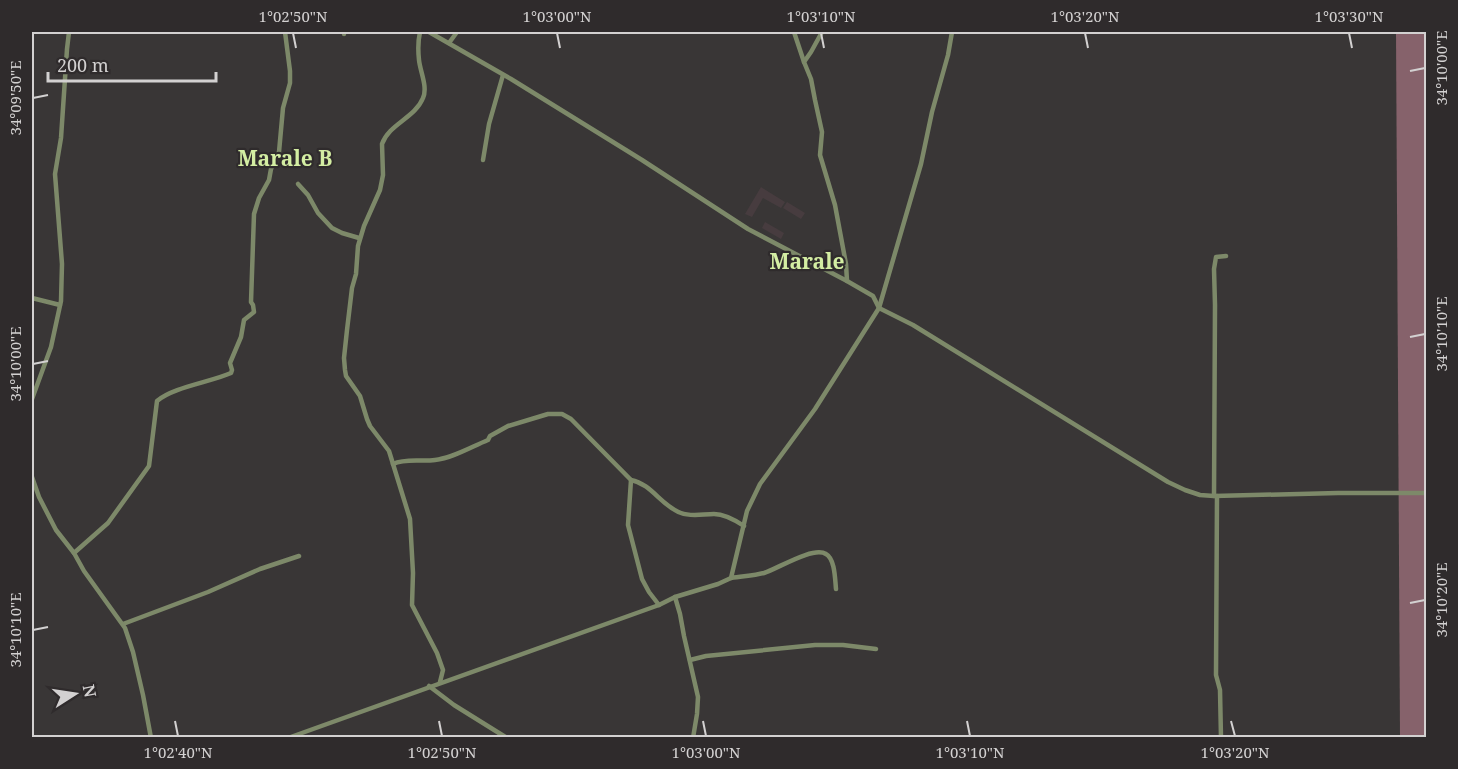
<svg xmlns="http://www.w3.org/2000/svg" width="1458" height="769" font-family="'Noto Serif',serif">
  <style>
    .built { fill: #473c3f }
    .forest { fill: #86626b }
    .lines { fill: none; stroke-linecap: round; stroke-linejoin: round }
    .minor { stroke: #7d8969; stroke-width: 4.5 }
    .ticks { fill: none; stroke: #d3d1d1; stroke-width: 2 }
    .labels { text-anchor: middle; dominant-baseline: central; stroke-width: 4.5; stroke-linejoin: round; paint-order: stroke }
    .quarter-label { font-size: 21px; font-weight: bold; fill: #d4eea3; stroke: #2f2b2c }
    .neatline { fill: none; stroke: #d3d1d1; stroke-width: 2 }
    .ticks-label { font-size: 15px; text-anchor: middle; fill: #d3d1d1 }
  </style>
  <rect width="100%" height="100%" fill="#393636"/>
  <!-- built -->
  <g class="built">
    <polygon points="761,187 785,202 781,208 763,198 752,217 745,214"/>
    <polygon points="787,202 805,213 801,219 783,208"/>
    <polygon points="765,222 784,233 781,239 762,228"/>
  </g>
  <!-- forest -->
  <polygon class="forest" points="1396,32 1426,32 1426,738 1400,737"/>
  <g class="lines">
    <!-- minor -->
    <g class="minor">
      <path d="M420,32c-2,9 -2,19 -1,28 1,11 9,27 4,38 -8,20 -34,26 -41,46l1,31 -3,15 -16,36 -6,20 -2,28 -4,14 -5,42 -3,28 1,12 1,6 14,20 7,23 3,7 19,25 21,68 3,54 -1,32 25,48 6,17 -3,12"/>
      <polyline points="429,32 511,79 642,160 748,229 847,281 873,296 879,308 913,325 1168,482 1185,490 1200,495 1214,496 1338,493 1426,493"/>
      <polyline points="794,32 804,62"/>
      <polyline points="822,32 811,52 804,62 811,79 815,100 822,132 820,155 835,205 846,264 847,281"/>
      <polyline points="344,34 344,32"/>
      <polyline points="449,43 457,32"/>
      <polyline points="483,160 489,124 503,75"/>
      <polyline points="298,184 308,195 318,213 332,228 342,233 359,238"/>
      <polyline points="32,298 60,305"/>
      <polyline points="32,399 51,347 61,301 62,264 55,174 61,138 67,49 69,32"/>
      <path d="M393,464c13,-6 28,-2 42,-4 18,-2 36,-13 53,-20l2,-4 18,-10 40,-12h14l9,5 60,61 -3,45 14,54 7,13 10,13"/>
      <polyline points="32,477 39,497 56,530 74,553 84,571 125,628 133,652 143,695 151,738"/>
      <path d="M631,480c21,4 30,26 50,33 10,4 22,1 33,1 11,0 21,6 30,12"/>
      <polyline points="1214,496 1215,305 1214,269 1216,257 1226,256"/>
      <polyline points="1217,496 1216,675 1220,690 1221,738"/>
      <path d="M74,553l34,-30 41,-57 8,-65c16,-14 54,-19 74,-28l1,-3 -2,-7 11,-26 3,-17 10,-8 -1,-7 -2,-3 3,-88 5,-16 10,-18 2,-11 8,-17 4,-44 7,-25v-12l-5,-39"/>
      <path d="M731,578c11,-2 22,-2 33,-5 13,-4 49,-27 62,-19 9,5 9,25 10,35"/>
      <polyline points="675,597 680,614 684,636 698,697 697,714 693,738"/>
      <polyline points="123,624 208,592 260,569 299,556"/>
      <polyline points="690,660 706,656 815,645 843,645 876,649"/>
      <polyline points="429,686 454,705 507,738"/>
      <polyline points="288,738 659,605 675,597 718,584 731,578 747,511 760,484 815,409 879,308 921,164 932,112 948,55 952,32"/>
    </g>
  </g>
  <!-- ticks -->
  <path class="ticks" d="M293,33l3,15M557,33l3,15M821,33l3,15M1085,33l3,15M1349,33l3,15M1410,71l15,-3M33,98l15,-3M1410,337l15,-3M33,364l15,-3M1410,603l15,-3M33,630l15,-3M175,721l3,15M439,721l3,15M703,721l3,15M967,721l3,15M1231,721l4,15"/>
  <g class="labels">
    <!-- quarter labels -->
    <g class="quarter-label">
      <text x="285" y="158">Marale B</text>
      <text x="807" y="261">Marale</text>
    </g>
  </g>
  <!-- border -->
  <rect width="1458" height="769" fill="none" stroke="#2f2b2c" stroke-width="66"/>
  <!-- north arrow -->
  <g transform="translate(75 694) rotate(78)" stroke="#2f2b2c" stroke-width="4.5" paint-order="stroke">
  <path d="M0-4.5L10 22L0 15L-10 22Z" fill="#d3d1d1"/>
  <text y="-9" font-size="16" font-weight="bold" text-anchor="middle" fill="#d3d1d1">N</text>
  </g>
  <!-- scale -->
  <path d="M48 72v9h168v-9" fill="none" stroke="#d3d1d1" stroke-width="3"/>
  <text x="57" y="72" font-size="18" fill="#d3d1d1" stroke="#2f2b2c" stroke-width="4.5" paint-order="stroke">200 m</text>
  <rect x="33" y="33" width="1392" height="703" class="neatline"/>
  <g class="ticks-label">
    <text x="293" y="22">1°02'50"N</text>
    <text x="557" y="22">1°03'00"N</text>
    <text x="821" y="22">1°03'10"N</text>
    <text x="1085" y="22">1°03'20"N</text>
    <text x="1349" y="22">1°03'30"N</text>
    <text transform="translate(1442 68) rotate(-90)" y="5">34°10'00"E</text>
    <text transform="translate(16 98) rotate(-90)" y="5">34°09'50"E</text>
    <text transform="translate(1442 334) rotate(-90)" y="5">34°10'10"E</text>
    <text transform="translate(16 364) rotate(-90)" y="5">34°10'00"E</text>
    <text transform="translate(1442 600) rotate(-90)" y="5">34°10'20"E</text>
    <text transform="translate(16 630) rotate(-90)" y="5">34°10'10"E</text>
    <text x="178" y="758">1°02'40"N</text>
    <text x="442" y="758">1°02'50"N</text>
    <text x="706" y="758">1°03'00"N</text>
    <text x="970" y="758">1°03'10"N</text>
    <text x="1235" y="758">1°03'20"N</text>
  </g>
</svg>
